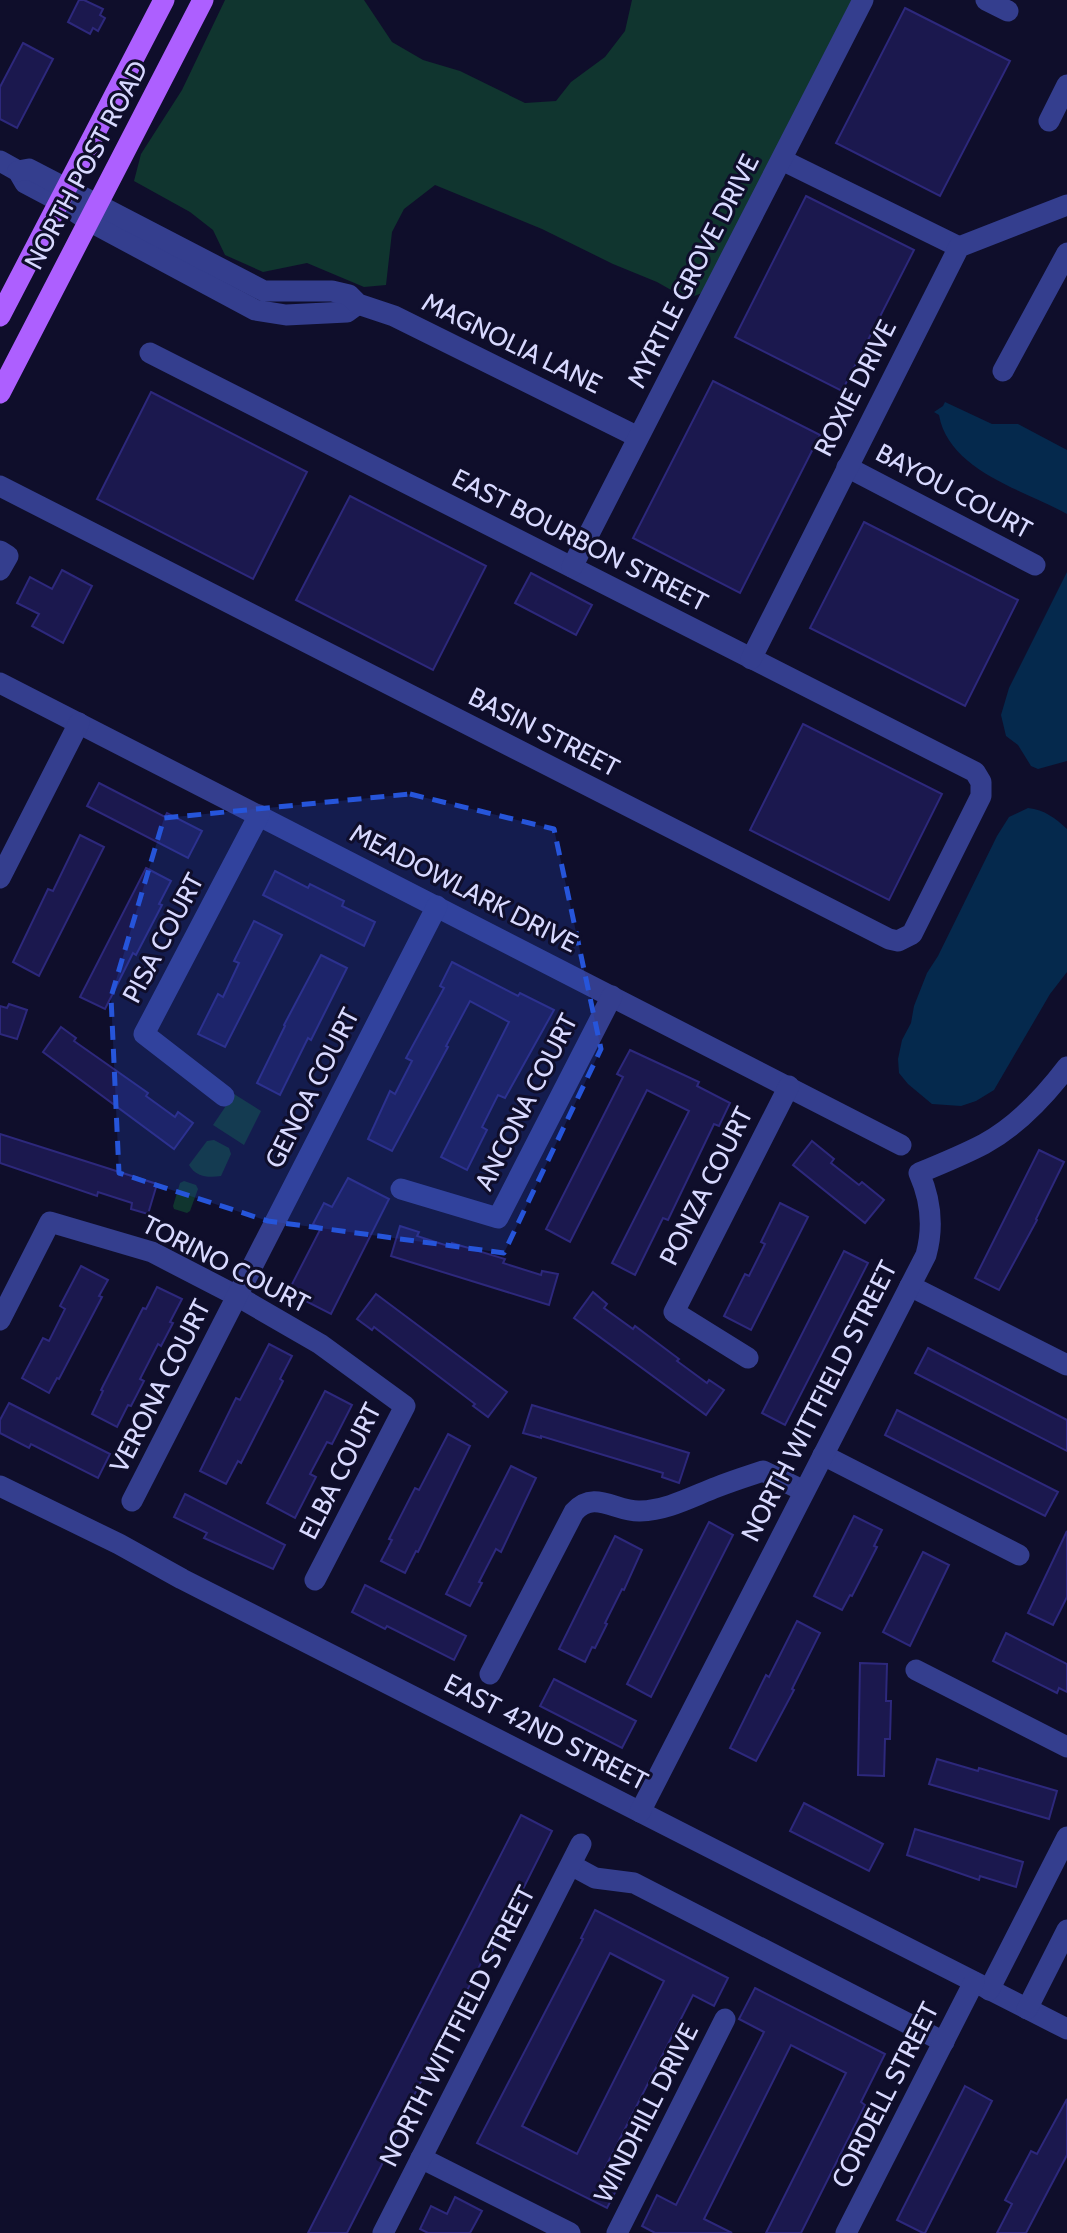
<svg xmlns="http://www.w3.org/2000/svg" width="1067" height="2233" font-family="Cabin,sans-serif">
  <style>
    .green { fill: #10352f }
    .water { fill: #05294d }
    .building { fill: #1b184e; stroke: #2d287c; stroke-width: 2; fill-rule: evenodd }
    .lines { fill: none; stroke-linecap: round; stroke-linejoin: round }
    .minor { stroke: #343e8e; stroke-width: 21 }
    .major { stroke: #ad5fff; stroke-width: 21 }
    .marked { fill: #2655da; fill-opacity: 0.2; stroke: #2655da; stroke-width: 5; stroke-dasharray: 14 9; stroke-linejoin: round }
    .labels { text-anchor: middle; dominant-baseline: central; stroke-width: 6; stroke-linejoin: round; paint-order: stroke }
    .street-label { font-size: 26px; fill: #d8d9ff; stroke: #0f0e2b }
  </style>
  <rect width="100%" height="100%" fill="#0f0e2b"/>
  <!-- green -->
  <g class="green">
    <polygon points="225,0 364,0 392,42 423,60 460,71 525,103 556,101 571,82 605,57 625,31 632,0 852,0 702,293 687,299 657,282 613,264 542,229 435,185 404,209 392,232 386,285 364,287 307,263 263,272 225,255 213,230 190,212 134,181 141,154 182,90"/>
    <polygon points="234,1094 261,1111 244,1145 213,1125"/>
    <path d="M214,1140l15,8 2,6 -10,22c-13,2 -25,1 -32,-11l18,-24z"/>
    <polygon points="184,1181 196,1185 198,1189 190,1211 187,1213 174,1209 173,1206 180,1183"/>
  </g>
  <!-- water -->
  <g class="water">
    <path d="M945,402l47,22h26l49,26v64c-43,-24 -118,-43 -128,-99l-5,-3 9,-6z"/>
    <polygon points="1067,572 1067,761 1038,769 1031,766 1018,745 1006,736 1001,715 1009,688"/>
    <path d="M1028,808c17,2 27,10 39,21v143l-17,22 -56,96 -18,11 -15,5 -29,-2 -24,-20 -9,-11 -1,-14 4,-19 9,-17 3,-17 13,-33 11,-17 59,-120 12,-19z"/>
  </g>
  <!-- building -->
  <g class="building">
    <polygon points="79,0 84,0 103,9 100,15 105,18 98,31 93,28 90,34 68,22"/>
    <polygon points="905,8 1010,61 940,196 836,143"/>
    <polygon points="23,43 53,59 17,128 0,119 0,87"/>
    <polygon points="806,196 914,250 842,391 735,337"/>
    <polygon points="713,381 820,435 740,593 633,538"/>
    <polygon points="151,392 307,472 253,579 97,499"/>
    <polygon points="350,496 486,566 433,670 296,600"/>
    <polygon points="864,522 1018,600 965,706 810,628"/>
    <polygon points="62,570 92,586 63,643 32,626 39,614 17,603 30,577 52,589"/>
    <polygon points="531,573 592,605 576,635 515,603"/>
    <polygon points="803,724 942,794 889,900 750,830"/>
    <polygon points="99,783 165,817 167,813 202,831 188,858 87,806"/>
    <polygon points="80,835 104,847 39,976 13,962 48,889 53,891"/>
    <polygon points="146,868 171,881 159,904 162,905 136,955 133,953 105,1009 80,997"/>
    <polygon points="275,871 308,888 310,884 344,901 342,906 375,922 364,946 263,895"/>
    <polygon points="254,921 282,935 225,1047 198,1034 218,994 223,997 239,963 234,961"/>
    <polygon points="321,955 347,968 311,1040 308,1038 280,1095 257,1083 285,1026 284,1025"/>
    <polygon points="452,962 518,996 520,993 554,1010 505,1098 498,1095 482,1127 487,1130 467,1170 441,1157 509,1022 470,1001 446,1046 448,1047 392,1151 368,1139 390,1091 395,1094 412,1061 406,1058 444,988 440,986"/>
    <polygon points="9,1004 27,1010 17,1039 0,1034 0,1006 7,1008"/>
    <polygon points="61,1027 76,1038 74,1041 148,1093 146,1096 175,1117 178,1112 193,1123 174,1149 43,1052"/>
    <polygon points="630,1050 699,1082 697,1086 730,1103 719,1126 714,1124 668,1220 663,1218 635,1275 612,1263 689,1111 647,1090 570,1242 546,1229 623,1077 617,1074"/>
    <polygon points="0,1134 157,1184 148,1214 131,1209 132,1203 98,1192 97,1196 0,1163"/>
    <polygon points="812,1141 834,1159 831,1163 859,1185 862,1182 884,1200 865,1223 793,1165"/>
    <polygon points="1039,1150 1064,1162 1036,1219 1037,1220 999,1290 975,1278"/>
    <polygon points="348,1178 389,1199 331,1314 288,1292 321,1228 313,1224 324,1203 332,1207"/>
    <polygon points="780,1203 808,1217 751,1330 724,1316 745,1274 749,1276 765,1244 761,1242"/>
    <polygon points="400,1226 419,1232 417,1236 451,1247 452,1243 505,1259 503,1263 541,1275 542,1271 558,1274 549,1305 391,1256"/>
    <polygon points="844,1251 868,1263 785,1425 762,1413"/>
    <polygon points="81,1266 108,1280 99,1296 102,1297 59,1379 57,1378 49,1393 22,1378 43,1338 49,1341 65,1309 60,1306"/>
    <polygon points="157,1287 182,1299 170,1322 173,1323 161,1346 158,1344 140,1379 144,1381 131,1406 128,1405 117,1427 92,1414 103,1391 101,1390 143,1308 146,1309"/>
    <polygon points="593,1292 607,1304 604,1308 633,1329 635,1326 679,1359 677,1361 707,1383 709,1380 724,1390 706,1415 574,1318"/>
    <polygon points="376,1294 507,1392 488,1417 473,1406 475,1404 374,1327 372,1330 357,1319"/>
    <polygon points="269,1344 292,1356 280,1379 283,1381 241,1463 238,1461 226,1484 200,1471 236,1398 240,1400"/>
    <polygon points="928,1348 1067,1420 1067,1451 915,1373"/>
    <polygon points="325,1391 352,1405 332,1444 327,1442 310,1474 316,1477 295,1518 267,1503"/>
    <polygon points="9,1403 110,1454 98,1478 31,1444 29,1448 0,1433 0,1420"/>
    <polygon points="532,1405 689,1453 679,1483 662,1477 663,1473 541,1436 541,1438 523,1433"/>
    <polygon points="897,1410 1058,1492 1045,1516 885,1435"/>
    <polygon points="448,1434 470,1446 418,1552 416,1551 405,1573 381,1561 392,1540 389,1539 415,1488 419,1490"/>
    <polygon points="511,1466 536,1478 501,1552 496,1549 479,1582 482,1583 470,1606 446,1594"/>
    <polygon points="185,1494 285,1545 273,1569 204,1538 207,1533 174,1517"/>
    <polygon points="854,1516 882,1530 874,1546 877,1547 852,1596 850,1595 842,1610 814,1596"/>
    <polygon points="709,1522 733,1535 651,1697 627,1684"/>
    <polygon points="1067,1531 1067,1597 1053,1625 1028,1613"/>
    <polygon points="615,1536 642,1550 624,1590 622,1589 605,1623 607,1624 595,1648 592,1647 585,1662 559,1649"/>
    <polygon points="923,1552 949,1565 910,1646 883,1632"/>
    <polygon points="365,1585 466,1636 454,1660 387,1626 385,1629 352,1612"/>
    <polygon points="797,1621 820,1633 792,1689 794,1690 756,1761 730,1748 766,1675 769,1677"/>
    <polygon points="1006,1633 1067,1664 1067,1692 1059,1688 1057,1693 993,1661"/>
    <polygon points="860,1663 887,1664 886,1701 891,1701 890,1739 885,1739 884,1776 858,1775"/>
    <polygon points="554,1679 636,1721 622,1748 540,1706"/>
    <polygon points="937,1759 978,1771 979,1768 1057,1791 1049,1819 929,1784"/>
    <polygon points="804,1803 883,1844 869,1871 790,1831"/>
    <polygon points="521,1815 552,1831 487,1961 483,1959 400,2123 402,2125 347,2233 308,2233"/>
    <polygon points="915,1829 1023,1862 1016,1887 980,1876 979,1880 907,1855"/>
    <path d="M595,1910l133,68 -14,28 -21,-11 -88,173 18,9 -16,31 -130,-65 106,-204 -2,-1zM610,1953l54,28 -87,173 -55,-28z"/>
    <polygon points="755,1988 885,2054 861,2102 865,2105 801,2233 766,2233 846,2073 791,2045 704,2219 732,2233 655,2233 642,2226 657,2195 676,2205 764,2032 739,2019"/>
    <polygon points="965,2086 992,2101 925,2233 923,2233 897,2220"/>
    <polygon points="1067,2099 1067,2155 1049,2189 1026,2233 997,2233 1012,2204 1005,2200 1031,2151 1037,2154"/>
    <polygon points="455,2197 482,2211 470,2233 428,2233 420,2229 431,2206 447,2214"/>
  </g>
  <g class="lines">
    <!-- minor -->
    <g class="minor">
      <polyline points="986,0 1008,11"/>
      <polyline points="1049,121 1067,85"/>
      <polyline points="782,160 959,247"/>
      <polyline points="0,161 18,171 25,183 59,201 89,221 255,310 286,315 347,312 358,304"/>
      <polyline points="18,171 29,169 264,291 332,291 349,295 358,304 394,316 638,437"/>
      <polyline points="1003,371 1067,253"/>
      <polyline points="847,467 1035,565"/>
      <polyline points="0,486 889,939 898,941 912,934 981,796 981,782 975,772 150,353"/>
      <polyline points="0,551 8,556 0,570"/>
      <polyline points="572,567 863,0"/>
      <polyline points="751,659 959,247 1067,205"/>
      <polyline points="0,683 901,1145"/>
      <polyline points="0,878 79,723"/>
      <polyline points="224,1096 144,1034 259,815"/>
      <polyline points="401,1189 498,1218 612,996"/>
      <polyline points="910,1286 1067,1365"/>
      <polyline points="0,1320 50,1222 152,1252 237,1296 320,1344 405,1406 315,1580"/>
      <polyline points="748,1358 674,1312 789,1086"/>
      <polyline points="823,1455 1019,1555"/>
      <polyline points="0,1486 119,1544 182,1579 1067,2029"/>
      <polyline points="132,1501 437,906"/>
      <polyline points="916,1670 1067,1747"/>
      <path d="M490,1674l84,-162c20,-23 42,0 66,-1 28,-1 51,-14 77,-24 15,-6 31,-11 46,-16l41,20"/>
      <path d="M640,1812l286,-557c8,-29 5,-55 -7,-82 22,-9 44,-18 65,-29 31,-17 61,-48 83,-77"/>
      <polyline points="571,1865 595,1878 634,1883 944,2042"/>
      <polyline points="989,1990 1067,1837"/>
      <polyline points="1027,2009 1067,1930"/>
      <polyline points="421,2158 570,2233"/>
      <polyline points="383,2233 581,1844"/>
      <polyline points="617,2233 725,2019"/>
      <polyline points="846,2233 974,1982"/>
    </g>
    <!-- major -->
    <g class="major">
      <polyline points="0,316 164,0"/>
      <polyline points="0,393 203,0"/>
    </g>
  </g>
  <!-- marked area -->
  <path class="marked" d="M410,794l144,35 47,220 -97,204 -236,-32 -149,-48 -8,-176 53,-179z"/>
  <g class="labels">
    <!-- street labels -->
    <g class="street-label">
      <text transform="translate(86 165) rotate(-62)">NORTH POST ROAD</text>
      <text transform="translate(693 271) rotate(-63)">MYRTLE GROVE DRIVE</text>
      <text transform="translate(512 343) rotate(26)">MAGNOLIA LANE</text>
      <text transform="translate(855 388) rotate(-63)">ROXIE DRIVE</text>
      <text transform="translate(954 491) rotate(28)">BAYOU COURT</text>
      <text transform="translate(580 540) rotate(27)">EAST BOURBON STREET</text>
      <text transform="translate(544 732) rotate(27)">BASIN STREET</text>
      <text transform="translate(464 888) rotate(27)">MEADOWLARK DRIVE</text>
      <text transform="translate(163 938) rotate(-62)">PISA COURT</text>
      <text transform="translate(312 1088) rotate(-63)">GENOA COURT</text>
      <text transform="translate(526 1102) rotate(-63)">ANCONA COURT</text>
      <text transform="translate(706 1186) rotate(-63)">PONZA COURT</text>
      <text transform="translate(226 1264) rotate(27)">TORINO COURT</text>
      <text transform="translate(160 1386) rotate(-63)">VERONA COURT</text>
      <text transform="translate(819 1401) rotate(-63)">NORTH WITTFIELD STREET</text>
      <text transform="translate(340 1471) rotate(-63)">ELBA COURT</text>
      <text transform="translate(546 1732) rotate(27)">EAST 42ND STREET</text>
      <text transform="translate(457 2026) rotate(-63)">NORTH WITTFIELD STREET</text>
      <text transform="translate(885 2095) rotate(-63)">CORDELL STREET</text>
      <text transform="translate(646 2113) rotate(-63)">WINDHILL DRIVE</text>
    </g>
  </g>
</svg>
